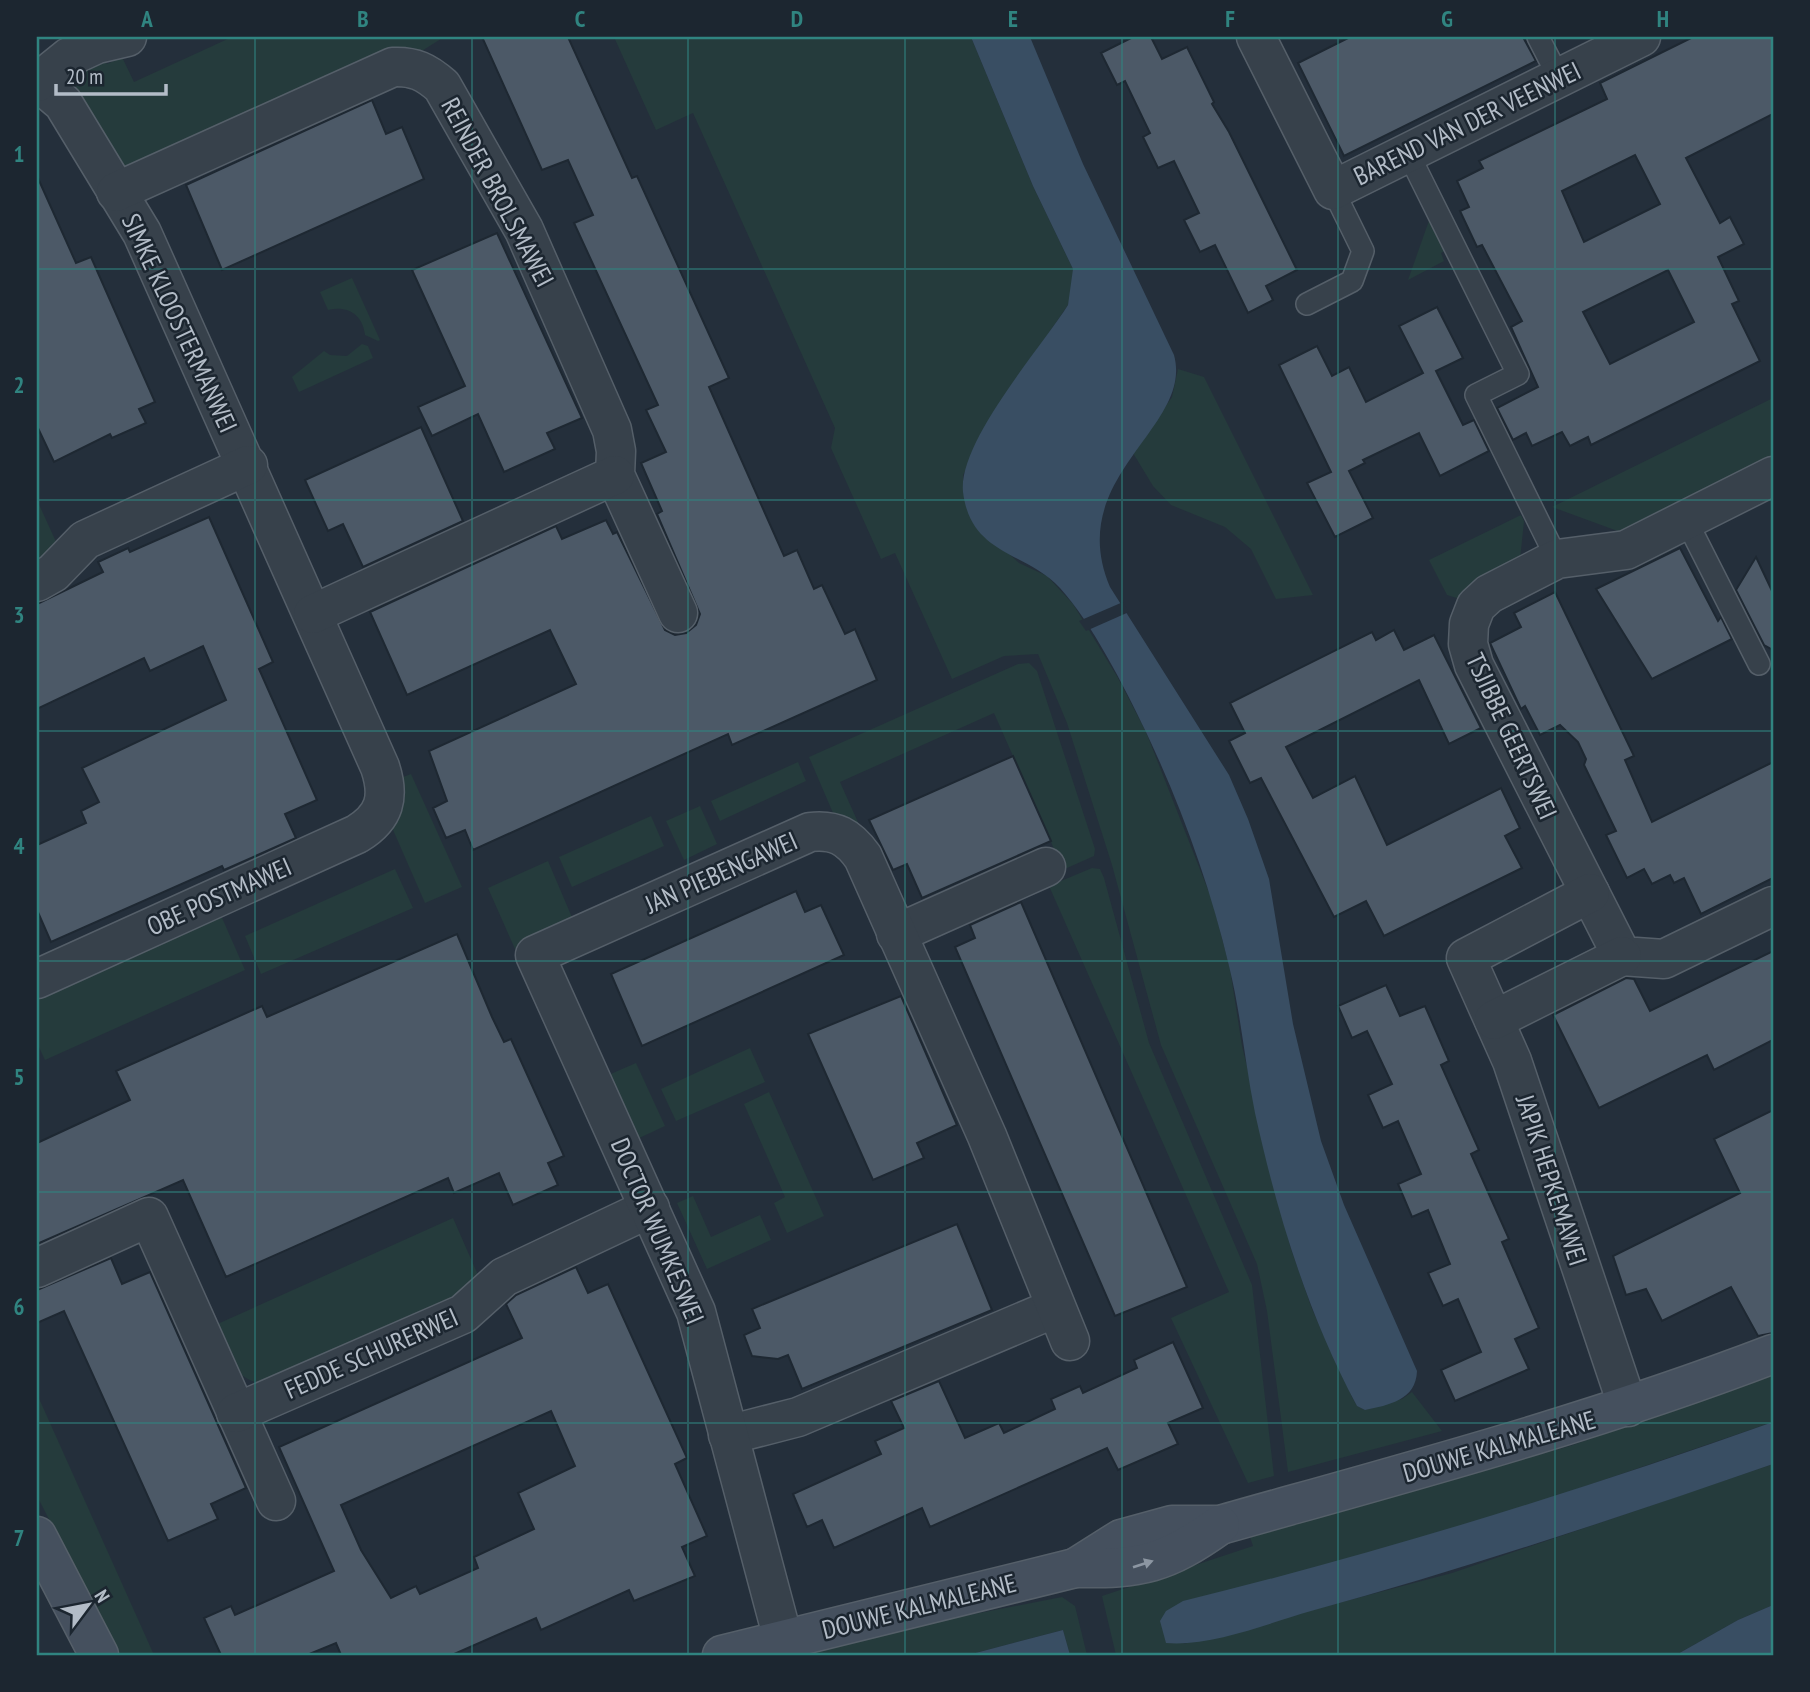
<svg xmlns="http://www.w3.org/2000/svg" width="1810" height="1692" font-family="'PT Sans Narrow',sans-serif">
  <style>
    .green { fill: #253b3c }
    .water { fill: #394e63 }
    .pier { fill: #242f3b }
    .building { fill: #4c5967; stroke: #1e2832; stroke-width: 2; fill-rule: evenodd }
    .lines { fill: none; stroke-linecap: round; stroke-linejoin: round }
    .lane-casing { stroke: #555f69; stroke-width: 24 }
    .street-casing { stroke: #555f69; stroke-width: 41 }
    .secondary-casing { stroke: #555f69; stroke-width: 41 }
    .lane { stroke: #37414b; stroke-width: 21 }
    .street { stroke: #37414b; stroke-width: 38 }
    .secondary { stroke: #45505e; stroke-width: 38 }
    .oneway { fill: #8c96a2 }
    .grid { fill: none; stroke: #308480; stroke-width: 2; stroke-opacity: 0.55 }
    .labels { text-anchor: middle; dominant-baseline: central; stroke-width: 5; stroke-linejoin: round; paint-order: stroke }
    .street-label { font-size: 26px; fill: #b3bcc7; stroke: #1c2630 }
    .neatline { fill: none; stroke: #308480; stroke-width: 2.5 }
    .grid-label { font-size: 23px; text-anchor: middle; font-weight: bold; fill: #308480 }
  </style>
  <rect width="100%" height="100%" fill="#242f3b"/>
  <!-- green -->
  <g class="green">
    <polygon points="232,37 444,37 417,54 126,171 69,86 75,69 103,57 107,64 122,57 134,82"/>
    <polygon points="614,37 971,37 1033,186 1073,269 1073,286 1068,305 1011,388 963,475 964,495 973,521 1019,563 1047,576 1073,604 1118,678 1146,732 1212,900 1230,969 1242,1046 1290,1246 1312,1309 1352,1397 1357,1406 1365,1410 1402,1399 1412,1392 1442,1431 1288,1472 1267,1311 1257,1264 1161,1045 1112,865 1067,723 1038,654 1004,656 952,679 895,553 881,559 831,448 835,428 693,113 656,130"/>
    <polygon points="1431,215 1448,249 1441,253 1444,261 1408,280"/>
    <path d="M352,278l28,62 -2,1 -13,-6c-2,-20 -17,-30 -37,-25l-8,-18z"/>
    <polygon points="362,344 368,346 373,358 299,392 292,377 324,351 330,355 347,356"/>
    <polygon points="1178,369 1204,377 1313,595 1276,599 1251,549 1225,527 1171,505 1153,486 1133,453 1172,397"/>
    <polygon points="1773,398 1773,459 1623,533 1552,507"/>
    <polygon points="37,500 57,544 37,562"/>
    <polygon points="1521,515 1524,521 1520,560 1463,600 1447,595 1429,560"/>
    <polygon points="1029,663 1037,671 1095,849 1094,856 1067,868 1062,867 994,713 840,782 865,838 836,820 809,757 1018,664"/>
    <polygon points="798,762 806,781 720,821 711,801"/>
    <polygon points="411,774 462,887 425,903 390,823 398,779"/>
    <polygon points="700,806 717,844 684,860 666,821"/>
    <polygon points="651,816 664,846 572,887 559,857"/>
    <polygon points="548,861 574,922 515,949 488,888"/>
    <polygon points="1092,868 1100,869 1104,878 1149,1043 1252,1285 1274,1476 1248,1483 1171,1318 1229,1292 1049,886"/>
    <polygon points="395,869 413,908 261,974 245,936"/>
    <polygon points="219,911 245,970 45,1060 37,1043 37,997"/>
    <polygon points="750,1048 765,1082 676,1121 661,1089"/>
    <polygon points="636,1063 665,1126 635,1140 606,1076"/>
    <polygon points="769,1092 824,1216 787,1233 774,1203 785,1197 744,1104"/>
    <polygon points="693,1196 711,1237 760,1215 771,1240 707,1269 677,1203"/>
    <path d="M453,1218l25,57 -30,26 -189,82c-27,-5 -35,-35 -46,-57z"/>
    <polygon points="1773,1374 1773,1422 1557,1496 1365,1556 1291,1575 1183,1644 1452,1573 1773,1464 1773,1605 1738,1620 1676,1655 1116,1655 1102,1596 1253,1546 1250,1537 1570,1446"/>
    <polygon points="37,1394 154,1655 119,1655 37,1496"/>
    <polygon points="1062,1597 1075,1606 1087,1655 1070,1655 1063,1630 968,1655 799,1655 902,1628"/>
  </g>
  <!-- water -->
  <g class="water">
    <path d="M971,37h59l53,127 91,191c20,73 -111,121 -64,232l119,188 19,44 21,60 24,145 28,117 23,64 73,166c-1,29 -28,34 -52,39l-8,-4c-49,-91 -80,-193 -102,-293 -10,-49 -14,-99 -26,-147 -19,-81 -48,-160 -83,-234 -21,-44 -54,-109 -86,-144 -34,-37 -89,-32 -97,-96 -5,-50 77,-143 105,-187l5,-36 -40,-83z"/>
    <path d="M1773,1422v42c-153,53 -305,104 -462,147 -42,12 -101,36 -145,32l-6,-22 6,-10 17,-10c200,-49 396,-110 590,-179z"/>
    <polygon points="1773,1605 1773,1655 1676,1655 1738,1620"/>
    <polygon points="1063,1630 1070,1655 968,1655"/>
  </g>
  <!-- pier -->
  <polygon class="pier" points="1123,602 1129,612 1086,631 1079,621"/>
  <!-- building -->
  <g class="building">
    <polygon points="482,37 568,37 632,178 637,176 729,378 709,387 784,556 797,550 814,589 822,585 845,634 855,629 877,680 732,745 728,734 473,850 465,830 446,838 433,808 447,801 429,751 576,684 550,630 407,695 370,612 556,526 562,539 606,520 613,534 617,532 665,630 675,635 686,633 696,625 700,614 657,514 662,511 641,463 666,452 646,410 658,405 574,223 593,215 568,160 542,170"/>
    <polygon points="1133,37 1151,37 1162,59 1187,47 1214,102 1212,104 1229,132 1297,270 1266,286 1273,300 1248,313 1215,245 1200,252 1184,220 1199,213 1174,161 1158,168 1143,137 1150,133 1125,81 1117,85 1101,53"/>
    <polygon points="1350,37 1523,37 1536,61 1344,156 1298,63"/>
    <path d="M1693,37h80v77l-87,44 34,65 10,-6 14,27 -26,13 21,44 -7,3 28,57 -169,84 -3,-8 -18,9 -8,-14 -30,14 -6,-13 -13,7 -16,-32 41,-21 -27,-60 11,-6 -40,-76 -5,2 -17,-36 9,-4 -12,-26 26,-13 -4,-7 128,-62 -7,-16zM1635,155l25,49 -76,38 -22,-51zM1668,270l26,52 -84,42 -27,-52z"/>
    <polygon points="372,100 386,134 402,127 424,179 222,270 186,185"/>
    <polygon points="37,176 76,263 91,257 155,402 139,409 146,423 112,438 110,434 54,462 37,426"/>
    <polygon points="497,233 582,418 547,433 555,449 504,472 478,414 432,436 418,407 465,386 412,270"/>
    <polygon points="1437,307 1463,358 1436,371 1463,425 1474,420 1489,451 1440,476 1419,433 1363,460 1365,463 1349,471 1373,518 1335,537 1307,483 1331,472 1279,365 1317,346 1332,376 1349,367 1366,402 1423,373 1399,326"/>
    <polygon points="421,427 463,521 363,567 343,524 328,531 305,480"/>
    <polygon points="209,517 273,662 259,669 317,800 285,814 296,838 224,870 222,866 51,942 37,910 37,845 86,823 81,811 99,802 82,768 226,700 203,646 150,671 144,658 37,709 37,604 103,572 98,562 128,548 130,552"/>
    <polygon points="1680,548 1718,621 1721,617 1732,639 1652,679 1596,589"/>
    <polygon points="1756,557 1773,593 1773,650 1764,645 1736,590"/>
    <polygon points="1555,592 1634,756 1625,760 1652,822 1773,762 1773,878 1701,914 1684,878 1674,883 1670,875 1652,884 1644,869 1627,878 1606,835 1616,831 1584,765 1586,759 1578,742 1560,725 1540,735 1525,706 1521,709 1490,643 1521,627 1514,613"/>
    <polygon points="1394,630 1404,650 1434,635 1481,728 1449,744 1419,680 1286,747 1313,798 1355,776 1387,845 1501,788 1520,828 1505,836 1522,868 1384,936 1366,901 1334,917 1261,778 1250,783 1229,741 1245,733 1230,703 1372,632 1376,640"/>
    <polygon points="1013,756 1051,841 922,898 907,864 893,870 869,820"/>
    <polygon points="796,891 805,912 821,905 844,955 642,1046 611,974"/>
    <polygon points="1021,902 1187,1287 1115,1316 955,947 975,938 970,925"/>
    <polygon points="457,934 492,1017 504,1042 511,1039 564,1156 548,1163 558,1185 513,1205 499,1173 454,1193 448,1178 226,1277 183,1180 37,1244 37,1143 130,1100 116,1071 262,1006 267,1017"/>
    <polygon points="1773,951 1773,1040 1714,1070 1707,1055 1599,1108 1553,1015 1626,978 1634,979 1650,1011"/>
    <polygon points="1386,985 1400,1016 1425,1006 1449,1061 1441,1065 1479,1150 1471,1154 1509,1239 1502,1242 1539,1328 1515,1339 1529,1369 1455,1401 1441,1370 1481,1352 1458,1299 1443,1306 1428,1273 1450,1264 1428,1210 1412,1217 1398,1184 1421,1174 1398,1121 1383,1128 1368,1095 1392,1084 1367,1031 1352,1038 1338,1006"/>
    <polygon points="901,996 957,1125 917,1143 924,1158 873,1180 808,1034"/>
    <polygon points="1773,1110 1773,1333 1758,1336 1731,1287 1662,1321 1646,1289 1626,1295 1613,1256 1740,1193 1714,1139"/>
    <polygon points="957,1224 992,1310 802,1389 788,1355 778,1359 752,1356 744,1335 760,1328 752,1309"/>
    <polygon points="111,1258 122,1284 150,1272 246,1488 211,1504 218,1519 168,1541 64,1311 37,1323 37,1290"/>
    <path d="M576,1267l12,26 20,-9 79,174 -12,6 32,72 -25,11 13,29 -61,25 -5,-11 -88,40 -5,-12 -84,37h-111l-5,-12 -29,12h-86l-17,-37 27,-12 4,9 99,-44 -55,-124 243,-109 -16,-34 10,-9zM551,1411l24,55 -57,27 16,36 -60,28 4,11 -58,26 -4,-8 -25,12 -30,-48 -20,-45z"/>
    <polygon points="1173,1342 1203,1408 1168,1423 1178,1444 1118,1470 1107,1448 930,1527 922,1508 834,1548 822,1520 807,1527 793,1494 881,1454 875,1441 904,1428 891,1401 939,1381 965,1438 999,1423 1004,1433 1055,1409 1051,1399 1080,1386 1083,1393 1137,1368 1134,1360"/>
  </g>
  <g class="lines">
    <!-- lane casing -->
    <g class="lane-casing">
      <g id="lane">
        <polyline points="1538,37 1559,78"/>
        <polyline points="1408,153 1518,374 1476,395 1557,559"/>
        <polyline points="1307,304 1352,281 1363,251 1333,190"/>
        <polyline points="1686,520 1759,664"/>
      </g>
    </g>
    <!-- street casing -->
    <g class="street-casing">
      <g id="street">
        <polyline points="1256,37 1333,190 1641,37"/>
        <path d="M37,81l26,22 79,130 238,534c10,30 5,50 -23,67l-320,145"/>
        <polyline points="38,82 69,57 97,44 127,37"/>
        <path d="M116,192l277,-125c21,-1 33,5 49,19l82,144 88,200 4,21 -1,24 63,138"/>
        <polyline points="1773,476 1626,550 1557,559 1489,594 1476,606 1469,624 1468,644 1474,665 1622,956 1664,959 1773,906"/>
        <polyline points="37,582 53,573 85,540 248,465"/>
        <polyline points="313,614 615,475"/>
        <polyline points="1590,893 1466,958 1512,1061 1628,1407"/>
        <polyline points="896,934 1046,867"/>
        <polyline points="1494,1020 1622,956"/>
        <polyline points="37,1268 149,1217 276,1501"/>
        <polyline points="236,1413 463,1314 504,1277 650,1208"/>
        <polyline points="728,1435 798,1417 1055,1308"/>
        <path d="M783,1639l-87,-327 -161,-357 275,-123c25,-3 39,5 53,25l124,279 83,205"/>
      </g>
    </g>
    <!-- secondary casing -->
    <g class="secondary-casing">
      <g id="secondary">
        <polyline points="37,1536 99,1655"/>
        <path d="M1075,1568l46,-29 51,-14h48c188,-53 370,-101 553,-171"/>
        <path d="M722,1655l353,-87c67,1 90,-4 145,-43"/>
      </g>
    </g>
    <!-- lane -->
    <use href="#lane" class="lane"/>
    <!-- street -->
    <use href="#street" class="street"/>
    <!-- secondary -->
    <use href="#secondary" class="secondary"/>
  </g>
  <!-- one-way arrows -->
  <defs><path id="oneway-solid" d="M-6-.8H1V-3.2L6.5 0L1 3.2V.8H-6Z" transform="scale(1.75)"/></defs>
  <use class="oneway" href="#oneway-solid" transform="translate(1143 1564) rotate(-18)"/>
  <!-- grid -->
  <path class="grid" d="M255,37v1618M472,37v1618M688,37v1618M905,37v1618M1122,37v1618M1338,37v1618M1555,37v1618M37,269h1736M37,500h1736M37,731h1736M37,961h1736M37,1192h1736M37,1423h1736"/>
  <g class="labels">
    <!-- street labels -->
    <g class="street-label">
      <text transform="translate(1467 123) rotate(-26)">BAREND VAN DER VEENWEI</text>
      <text transform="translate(498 192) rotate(62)">REINDER BROLSMAWEI</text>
      <text transform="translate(180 323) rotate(65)">SIMKE KLOOSTERMANWEI</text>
      <text transform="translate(1512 736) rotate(65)">TSJIBBE GEERTSWEI</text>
      <text transform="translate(721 872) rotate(-24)">JAN PIEBENGAWEI</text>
      <text transform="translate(219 896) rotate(-24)">OBE POSTMAWEI</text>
      <text transform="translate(1552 1180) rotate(72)">JAPIK HEPKEMAWEI</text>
      <text transform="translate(658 1231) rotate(67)">DOCTOR WUMKESWEI</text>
      <text transform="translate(371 1353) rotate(-24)">FEDDE SCHURERWEI</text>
      <text transform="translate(1499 1446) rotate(-16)">DOUWE KALMALEANE</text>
      <text transform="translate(919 1606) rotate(-14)">DOUWE KALMALEANE</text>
    </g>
  </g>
  <!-- border -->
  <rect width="1810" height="1692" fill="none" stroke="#1c2630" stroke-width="77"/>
  <!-- north arrow -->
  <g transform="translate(88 1605) rotate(58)" stroke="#1c2630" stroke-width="5" paint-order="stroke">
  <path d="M0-5L12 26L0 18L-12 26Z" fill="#b3bcc7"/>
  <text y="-10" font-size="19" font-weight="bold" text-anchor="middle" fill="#b3bcc7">N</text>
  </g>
  <!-- scale -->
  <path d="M56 84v10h110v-10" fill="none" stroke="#b3bcc7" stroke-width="3.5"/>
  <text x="66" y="84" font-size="21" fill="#b3bcc7" stroke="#1c2630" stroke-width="5" paint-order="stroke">20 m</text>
  <rect x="38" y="38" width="1734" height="1616" class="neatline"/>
  <g class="grid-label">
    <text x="147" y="27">A</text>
    <text x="363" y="27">B</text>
    <text x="580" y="27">C</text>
    <text x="797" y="27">D</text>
    <text x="1013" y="27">E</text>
    <text x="1230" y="27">F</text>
    <text x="1447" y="27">G</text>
    <text x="1663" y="27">H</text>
    <text x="19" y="162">1</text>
    <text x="19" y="393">2</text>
    <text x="19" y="623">3</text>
    <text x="19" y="854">4</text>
    <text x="19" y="1085">5</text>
    <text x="19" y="1315">6</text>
    <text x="19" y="1546">7</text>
  </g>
</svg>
